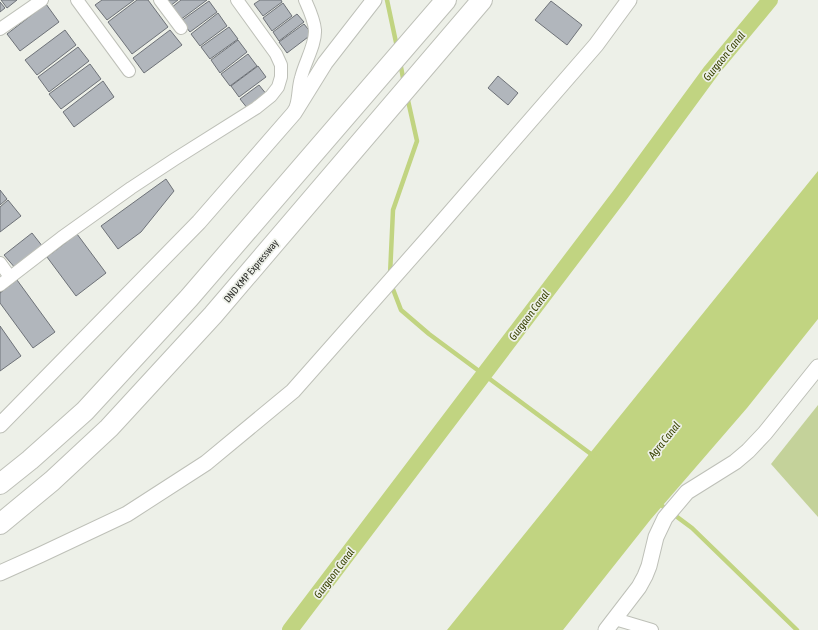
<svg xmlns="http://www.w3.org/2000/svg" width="818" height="630" font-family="'Asap Condensed',sans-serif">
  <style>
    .green { fill: #c4d29a }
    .water { fill: #c1d481 }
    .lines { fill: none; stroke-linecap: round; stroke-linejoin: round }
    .stream { stroke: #c1d481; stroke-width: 4.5 }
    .canal { stroke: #c1d481; stroke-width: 16 }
    .building { fill: #b1b6bc; stroke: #6e7278 }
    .minor-casing { stroke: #bec0b8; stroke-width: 14 }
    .tertiary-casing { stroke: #bec0b8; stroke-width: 17 }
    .trunk-casing { stroke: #bec0b8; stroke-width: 22 }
    .minor { stroke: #fff; stroke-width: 12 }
    .tertiary { stroke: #fff; stroke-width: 15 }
    .trunk { stroke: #fff; stroke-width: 20 }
    .labels { text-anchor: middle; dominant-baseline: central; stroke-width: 3.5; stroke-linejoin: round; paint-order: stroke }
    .street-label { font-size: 10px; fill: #292a27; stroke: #edf0e8 }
    .water-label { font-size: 11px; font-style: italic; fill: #394302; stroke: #edf0e8 }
  </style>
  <rect width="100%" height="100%" fill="#edf0e8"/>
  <!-- green -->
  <polygon class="green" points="818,405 818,517 771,464"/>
  <!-- water -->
  <polygon class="water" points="818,171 818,319 747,408 651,519 563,630 447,630"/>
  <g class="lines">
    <!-- stream -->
    <g class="stream">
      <polyline points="387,0 397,47"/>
      <polyline points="400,62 404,83"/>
      <polyline points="390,275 393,210 417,141 407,96"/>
      <polyline points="391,284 401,310 429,334 595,457"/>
      <polyline points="657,502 692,528 797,630"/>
    </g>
    <!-- canal -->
    <polyline class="canal" points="290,630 620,195 711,71 770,0"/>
  </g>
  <!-- building -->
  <g class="building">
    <polygon points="1,0 17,0 7,8"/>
    <polygon points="102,0 134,0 107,20 95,5"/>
    <polygon points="137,0 148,0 168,27 132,54 108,22"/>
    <polygon points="165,0 178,0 170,6"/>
    <polygon points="181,0 207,0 180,20 171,8"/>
    <polygon points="260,0 281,0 282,2 263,16 254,4"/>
    <polygon points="209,1 217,12 190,32 181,21"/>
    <polygon points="551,1 582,25 567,45 535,20"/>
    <polygon points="0,2 5,8 0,12"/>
    <polygon points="283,3 292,16 272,31 263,18"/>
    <polygon points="46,4 59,22 20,51 7,34"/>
    <polygon points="218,13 227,26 200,46 191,34"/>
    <polygon points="297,14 304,22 279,41 273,32"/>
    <polygon points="304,24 312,34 287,53 279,42"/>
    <polygon points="229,27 238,39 210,59 201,47"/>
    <polygon points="65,30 76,45 37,75 25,60"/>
    <polygon points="170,30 182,45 144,73 133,58"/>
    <polygon points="238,40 247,52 220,73 211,60"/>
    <polygon points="78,47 89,61 49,92 38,77"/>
    <polygon points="248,54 257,66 230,86 221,74"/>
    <polygon points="90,64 101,79 61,109 49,94"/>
    <polygon points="258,66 266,77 239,97 231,86"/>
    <polygon points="498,76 518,93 508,105 488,88"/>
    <polygon points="103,81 114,97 74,127 63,112"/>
    <polygon points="259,85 267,95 248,109 240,99"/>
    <polygon points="166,179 174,191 141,232 118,249 101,226"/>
    <polygon points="0,190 7,199 0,205"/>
    <polygon points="8,200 21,216 0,232 0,207"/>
    <polygon points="32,233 43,247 16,269 4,255"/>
    <polygon points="77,234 106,273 76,296 47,257"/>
    <polygon points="17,280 55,332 33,348 0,303 0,293"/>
    <polygon points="0,326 21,356 0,371"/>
  </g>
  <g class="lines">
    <!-- minor casing -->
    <g class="minor-casing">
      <g id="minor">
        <polyline points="77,0 129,71"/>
        <polyline points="160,0 181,28"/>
        <polyline points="0,29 42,0"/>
        <path d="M296,106c3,-9 2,-19 5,-28 3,-14 15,-34 14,-48 -1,-11 -6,-21 -10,-30"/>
        <polyline points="0,263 10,277"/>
        <polyline points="0,285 61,238 131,188 175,159 256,108 271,96 278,87 281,77 281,65 276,54 237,0"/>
        <polyline points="615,619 652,630"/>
      </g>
    </g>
    <!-- tertiary casing -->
    <g class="tertiary-casing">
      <g id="tertiary">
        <polyline points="0,425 199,222 294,113 325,63 374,0"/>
        <polyline points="0,573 40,555 127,514 206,463 293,391 430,236 596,45 629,0"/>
        <polyline points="606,630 639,587 645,576 649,566 656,537 665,518 687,492 735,462 748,451 765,433 818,367"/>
      </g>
    </g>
    <!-- trunk casing -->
    <g class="trunk-casing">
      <g id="trunk">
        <polyline points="0,484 30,460 85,411 189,298 446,0"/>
        <polyline points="0,524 52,481 109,428 213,315 482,0"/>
      </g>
    </g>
    <!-- minor -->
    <use href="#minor" class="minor"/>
    <!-- tertiary -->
    <use href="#tertiary" class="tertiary"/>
    <!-- trunk -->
    <use href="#trunk" class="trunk"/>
  </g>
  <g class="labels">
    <!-- street labels -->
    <g class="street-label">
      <text transform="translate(251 271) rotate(-50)">DND KMP Expressway</text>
    </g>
    <!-- water labels -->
    <g class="water-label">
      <text transform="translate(724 56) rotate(-51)">Gurgaon Canal</text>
      <text transform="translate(529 315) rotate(-53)">Gurgaon Canal</text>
      <text transform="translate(664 440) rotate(-51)">Agra Canal</text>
      <text transform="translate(334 573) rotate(-53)">Gurgaon Canal</text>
    </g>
  </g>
</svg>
